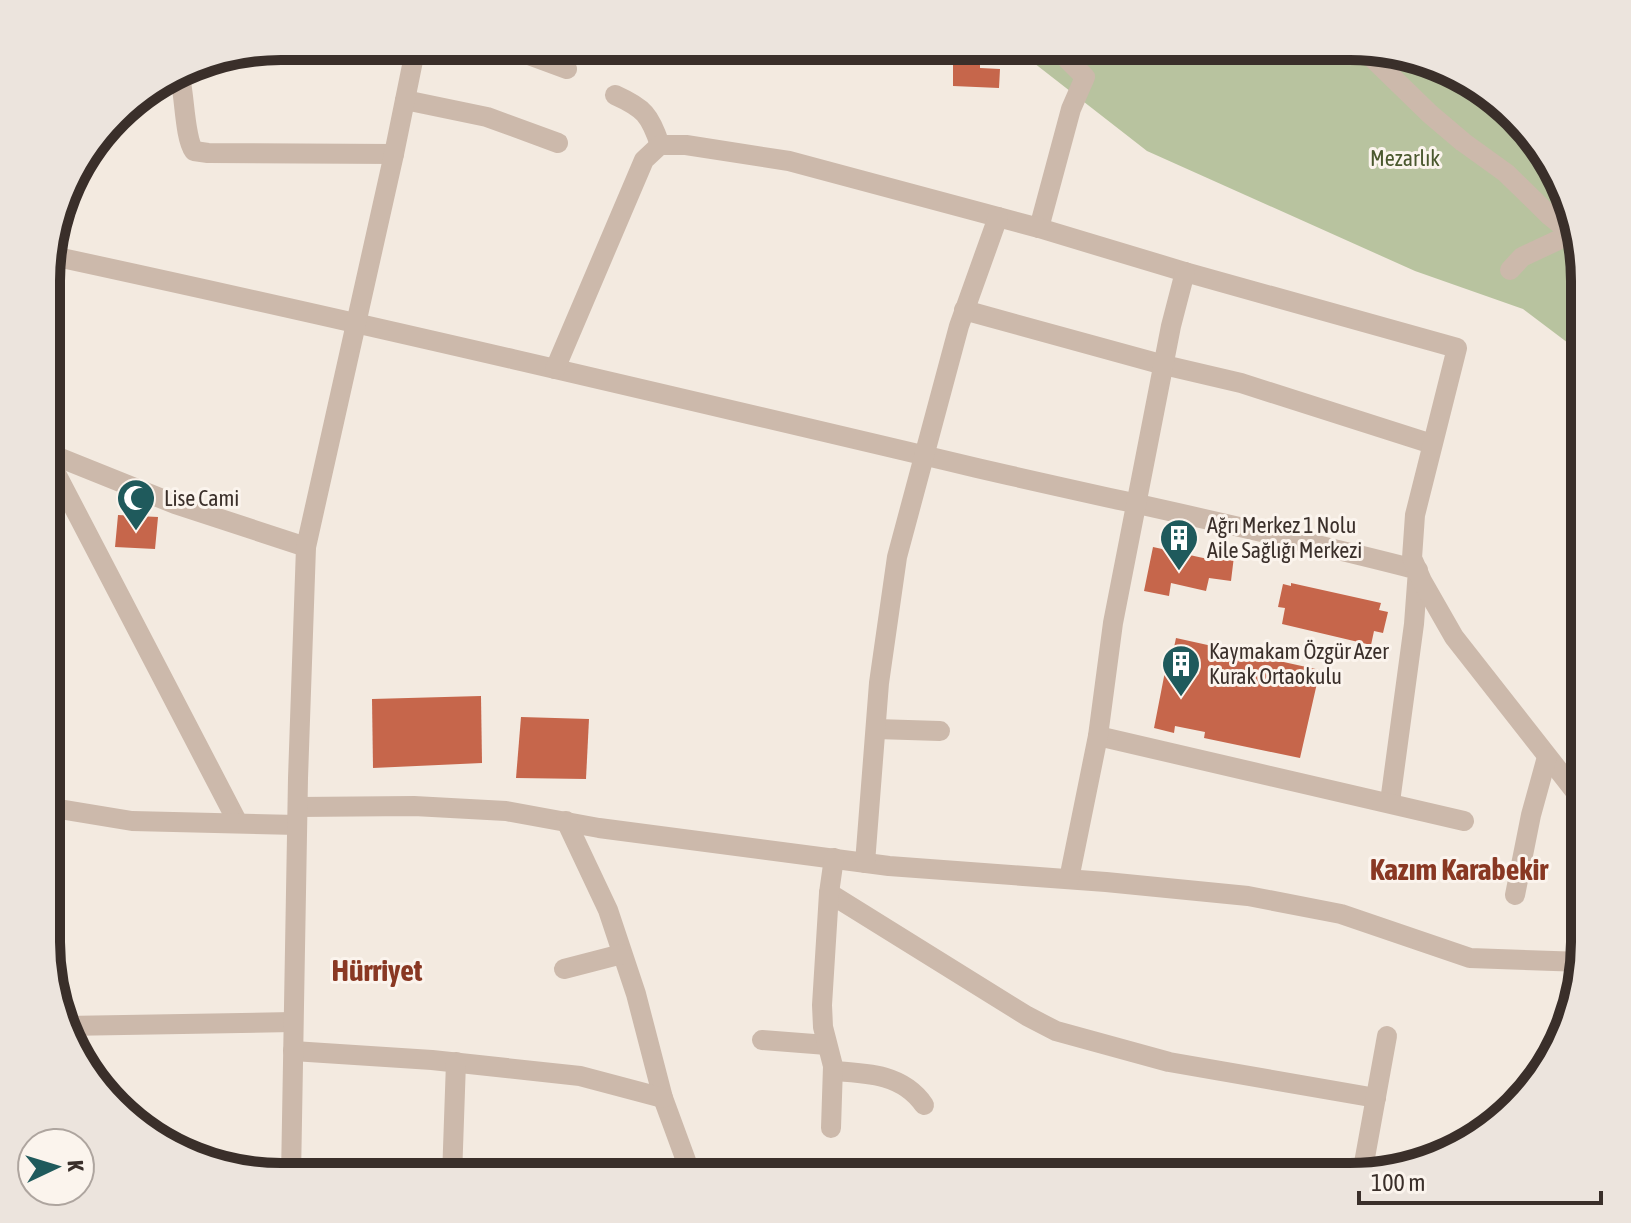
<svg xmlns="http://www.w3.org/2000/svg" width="1631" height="1223" font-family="'Asap Condensed',sans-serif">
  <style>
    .green { fill: #b8c39f }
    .building { fill: #c6664b }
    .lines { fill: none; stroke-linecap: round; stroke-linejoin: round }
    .minor { stroke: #ccb9ab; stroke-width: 20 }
    .labels { text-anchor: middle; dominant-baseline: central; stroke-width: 6; stroke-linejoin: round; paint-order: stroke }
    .park-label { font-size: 22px; fill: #4a582e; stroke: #fbf4ed }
    .poi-label { font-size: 22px; fill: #3a2f2a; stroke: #fbf4ed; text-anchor: start }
    .district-label { font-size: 30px; font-weight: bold; fill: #893823; stroke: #fbf4ed }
    .rim { fill: none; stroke: #3a2f2a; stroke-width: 10 }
  </style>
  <rect width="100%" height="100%" fill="#f3eae0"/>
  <!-- green -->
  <polygon class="green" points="1012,46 1365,46 1440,64 1505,104 1561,177 1585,280 1585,379 1572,346 1523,309 1415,271 1147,151"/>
  <!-- building -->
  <g class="building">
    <polygon points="953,58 980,59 980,68 1000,69 999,88 953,86"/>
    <polygon points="118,515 158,517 155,549 115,547"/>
    <polygon points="1218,546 1235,548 1231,581 1209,578 1206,591 1171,583 1169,596 1144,591 1153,547 1217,561"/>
    <polygon points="1291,583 1381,603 1379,610 1388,612 1383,633 1374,631 1371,645 1282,624 1285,608 1278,607 1283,584 1291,586"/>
    <polygon points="1176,638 1320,670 1300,758 1204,738 1205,732 1175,726 1174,733 1154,728 1169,651 1173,652"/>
    <polygon points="481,696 482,763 373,768 372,699"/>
    <polygon points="521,717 589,719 586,779 516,778"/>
  </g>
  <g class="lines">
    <!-- minor -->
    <g class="minor">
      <polyline points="504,46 567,69"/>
      <polyline points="1360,46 1430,114 1463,142 1506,173 1550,216 1575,236"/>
      <path d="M179,73c6,20 5,64 15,78l14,2 186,1"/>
      <path d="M615,95c29,13 35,20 45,50"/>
      <polyline points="405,100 487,117 558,143"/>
      <polyline points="1039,228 1071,109 1085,77 1054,46"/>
      <path d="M48,255c311,67 620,140 929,213 147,34 295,64 441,102l-4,54 -24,178"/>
      <polyline points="1510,270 1522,257 1571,234"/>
      <polyline points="964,310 1164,365 1241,383 1432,444"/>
      <polyline points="555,369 644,160 660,145 686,145 789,161 1039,228 1185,272 1457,348 1415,515 1412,558 1422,581 1454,637 1585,804"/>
      <polyline points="48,453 175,504 306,547"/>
      <polyline points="48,458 238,823"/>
      <polyline points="876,729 940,731"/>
      <polyline points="1098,736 1464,821"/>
      <polyline points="47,807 132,821 297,825"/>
      <polyline points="298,807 414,806 506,811 599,828 889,866 1106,882 1248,896 1341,914 1470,958 1583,962"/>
      <polyline points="566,821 608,910 636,994 663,1098 692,1177"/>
      <polyline points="865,863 879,683 897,557 959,326 998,217"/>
      <polyline points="1069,879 1098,736 1113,623 1171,326 1185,272"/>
      <polyline points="829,893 1027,1016 1056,1031 1169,1062 1376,1098"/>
      <polyline points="1515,895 1531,815 1547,757"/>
      <polyline points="564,969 622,954"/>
      <polyline points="65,1026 293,1022"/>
      <polyline points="762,1040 827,1045"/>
      <polyline points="293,1051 432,1060 580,1076 663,1098"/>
      <path d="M833,1071c34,2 70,3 91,34"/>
      <polyline points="831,1128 833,1066 823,1027 822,1005 829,893 834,858"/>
      <polyline points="1362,1174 1387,1036"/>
      <polyline points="291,1177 298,778 306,547 394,154 416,46"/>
      <polyline points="452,1177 456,1062"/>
    </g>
  </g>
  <!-- icons -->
  <defs>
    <g id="mosque-pin" transform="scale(2)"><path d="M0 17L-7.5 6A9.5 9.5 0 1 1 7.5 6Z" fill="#1f5a5c" stroke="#fbf4ed"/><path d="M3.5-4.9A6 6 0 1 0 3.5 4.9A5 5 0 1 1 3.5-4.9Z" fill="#fff"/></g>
    <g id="building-pin" transform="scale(2)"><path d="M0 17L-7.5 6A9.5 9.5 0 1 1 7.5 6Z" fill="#1f5a5c" stroke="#fbf4ed"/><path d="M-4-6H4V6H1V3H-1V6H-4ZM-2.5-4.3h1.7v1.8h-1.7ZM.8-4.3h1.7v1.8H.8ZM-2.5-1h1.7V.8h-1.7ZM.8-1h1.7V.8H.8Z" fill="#fff"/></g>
  </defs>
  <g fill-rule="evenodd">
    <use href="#mosque-pin" x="136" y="498"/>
    <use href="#building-pin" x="1179" y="538"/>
    <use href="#building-pin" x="1181" y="664"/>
  </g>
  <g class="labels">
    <!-- park labels -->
    <g class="park-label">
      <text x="1405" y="158">Mezarlık</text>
    </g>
    <!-- poi labels -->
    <g class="poi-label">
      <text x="164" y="498">Lise Cami</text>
      <text x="1207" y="525">Ağrı Merkez 1 Nolu<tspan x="1207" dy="25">Aile Sağlığı Merkezi</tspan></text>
      <text x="1209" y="651">Kaymakam Özgür Azer<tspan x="1209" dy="25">Kurak Ortaokulu</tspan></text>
    </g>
    <!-- district labels -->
    <g class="district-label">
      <text x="1459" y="869">Kazım Karabekir</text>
      <text x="377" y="970">Hürriyet</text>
    </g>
  </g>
  <!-- crop -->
  <path d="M0 0H1631V1223H0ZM281 60H1350A221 221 0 0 1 1571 281V942A221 221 0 0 1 1350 1163H281A221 221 0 0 1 60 942V281A221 221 0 0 1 281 60Z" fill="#ece4dd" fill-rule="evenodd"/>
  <path class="rim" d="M281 60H1350A221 221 0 0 1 1571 281V942A221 221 0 0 1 1350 1163H281A221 221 0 0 1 60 942V281A221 221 0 0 1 281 60Z"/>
  <!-- north arrow -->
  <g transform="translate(56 1167) rotate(86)"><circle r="38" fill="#fbf4ed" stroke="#aea59f" stroke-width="2"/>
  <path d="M0-6L14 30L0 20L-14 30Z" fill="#1f5a5c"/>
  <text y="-12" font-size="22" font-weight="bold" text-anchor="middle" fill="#3a2f2a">K</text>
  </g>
  <!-- scale -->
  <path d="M1359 1191v12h242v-12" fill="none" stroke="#3a2f2a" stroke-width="4"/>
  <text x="1371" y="1191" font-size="24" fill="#3a2f2a" stroke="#fbf4ed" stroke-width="6" paint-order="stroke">100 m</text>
</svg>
